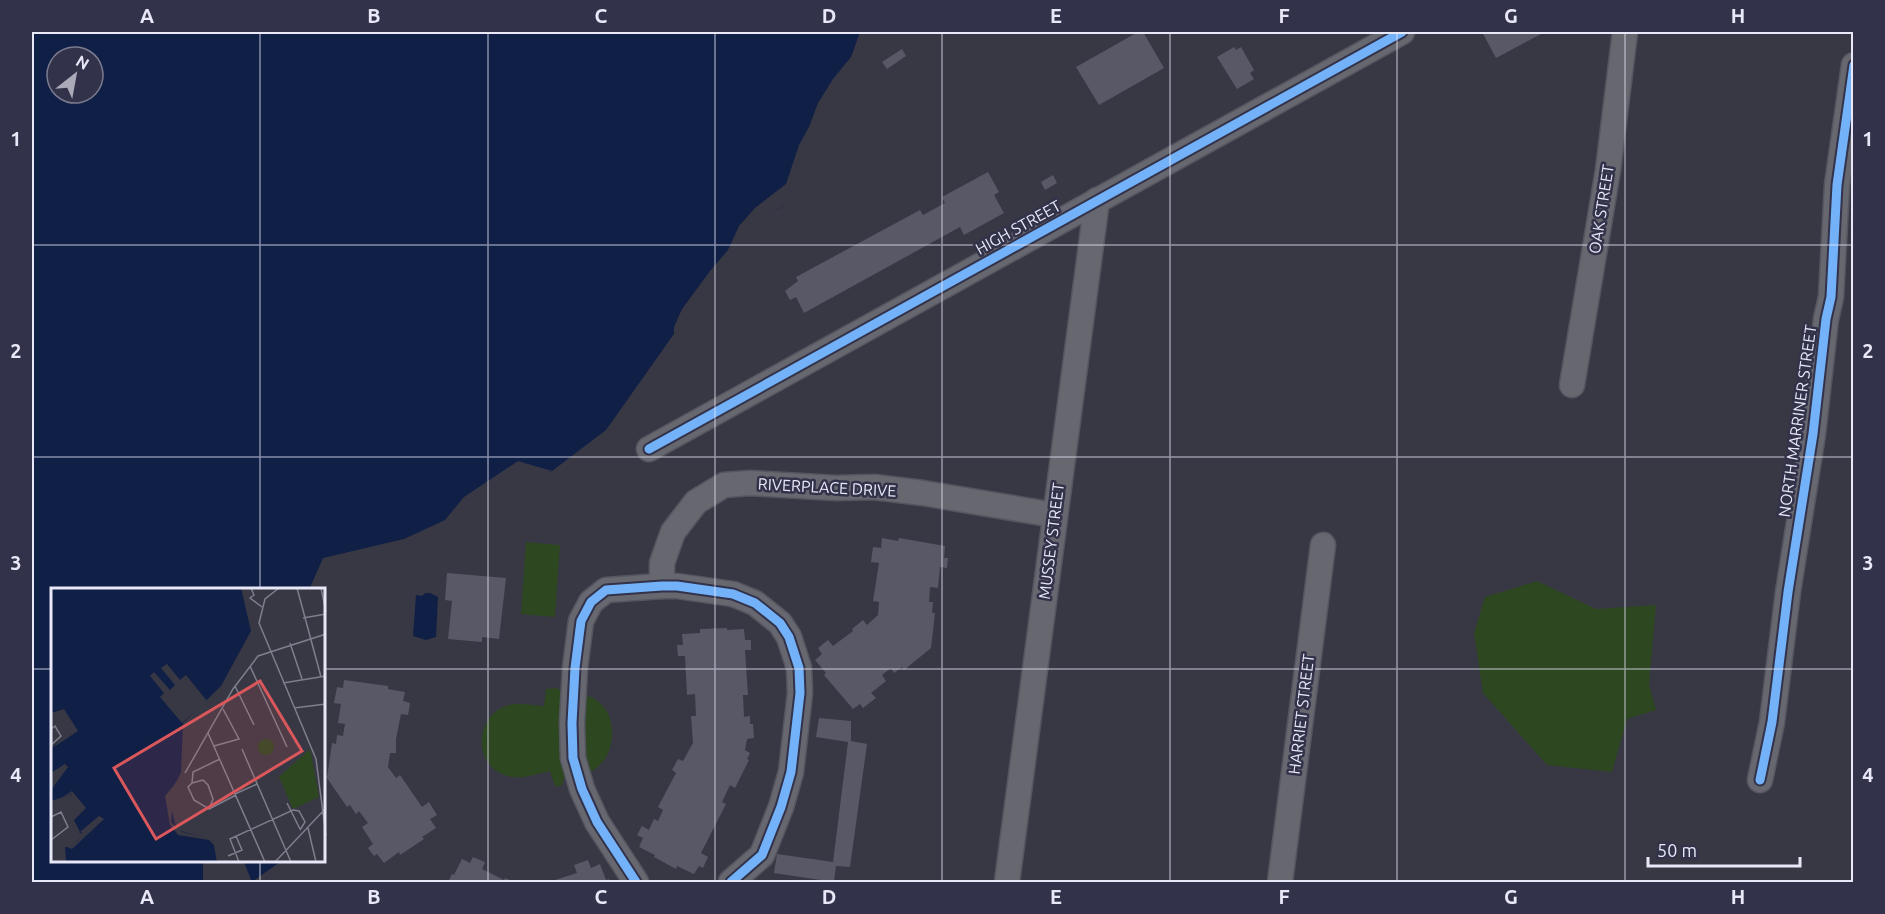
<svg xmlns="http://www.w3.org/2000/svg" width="1885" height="914" font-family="Ubuntu,sans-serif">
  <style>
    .green { fill: #2d4721 }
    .water { fill: #101f46; fill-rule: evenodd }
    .pier { fill: #383844 }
    .building { fill: #585867 }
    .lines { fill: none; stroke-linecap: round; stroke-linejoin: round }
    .minor-casing { stroke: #555560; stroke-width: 27 }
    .minor { stroke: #676770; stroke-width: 24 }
    .cycleway-casing { stroke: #32324a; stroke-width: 13 }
    .cycleway { stroke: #73b2f8; stroke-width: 9 }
    .grid { fill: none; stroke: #e8e8f8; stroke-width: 1.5; stroke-opacity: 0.55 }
    .labels { text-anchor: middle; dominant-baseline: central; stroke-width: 5; stroke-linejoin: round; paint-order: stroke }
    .street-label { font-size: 16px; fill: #e8e8f8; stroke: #32324a }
    .inset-road { fill: none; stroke: #7e7e8c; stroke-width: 1.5 }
    .view { fill: #da585c; fill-opacity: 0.15; stroke: #da585c; stroke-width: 3 }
    .inset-edge { fill: none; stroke: #e8e8f8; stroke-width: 3 }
    .neatline { fill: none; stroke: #e8e8f8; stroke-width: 2 }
    .grid-label { font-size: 20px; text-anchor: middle; font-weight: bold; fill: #e8e8f8 }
  </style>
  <rect width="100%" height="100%" fill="#383844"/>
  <!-- green -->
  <g class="green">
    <polygon points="526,542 560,545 555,617 521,614"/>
    <polygon points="1537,581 1596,609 1656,605 1649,684 1656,710 1627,719 1612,772 1547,765 1483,693 1474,633 1485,597"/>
    <path d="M557,688l5,4 -2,50 5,33 -3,10 -5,2 -2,-1 -5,-15c-15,3 -31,10 -46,4 -31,-12 -29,-58 2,-69 11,-4 26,-1 38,0l2,-17z"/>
    <path d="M588,696c32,11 31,60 4,75h-4l-5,-22 2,-49z"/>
  </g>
  <!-- water -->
  <g class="water">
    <path d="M32,32h836l-35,64 -50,111 -11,4 -14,9 -41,53 -111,157 -54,41 -45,10 -26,15 -35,34 -122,60h-272v272h228l-28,20h-220zM57,57h36v36h-36z"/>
    <polygon points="425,593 430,593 438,597 436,637 426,640 413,636 416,595 422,596"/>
  </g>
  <!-- pier -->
  <g class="pier">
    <polygon points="860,32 871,32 855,67 832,102 799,180 783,207 772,211 742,241 686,322 674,335 674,327 682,309 710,271 728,250 739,226 755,208 786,184 799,145 809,127 818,103 833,79 851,57"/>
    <polygon points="518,461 552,471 508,483 483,499 448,533 358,574 370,591 385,601 366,653 361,658 351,660 329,656 324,661 324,590 309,590 323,558 404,539 445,520 464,497"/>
    <polygon points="203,862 244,862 252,882 203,882"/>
  </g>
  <!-- building -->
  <g class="building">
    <polygon points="1138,32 1143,32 1164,68 1099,105 1076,67"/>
    <polygon points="1482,32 1539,32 1541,34 1496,58"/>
    <polygon points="1234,47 1236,50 1241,47 1254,70 1250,73 1254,79 1237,89 1217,57"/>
    <polygon points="902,49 906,56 887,69 882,62"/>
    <polygon points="988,172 999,192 994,195 1004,213 964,235 960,227 804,313 796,297 790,300 785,291 798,281 796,277 920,210 923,215 945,203 942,197"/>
    <polygon points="1053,175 1057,183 1045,190 1041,182"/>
    <polygon points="882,538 898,541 899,538 945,546 944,558 948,558 947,568 940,567 938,588 930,587 929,602 933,602 932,613 935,613 931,648 904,670 902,667 894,673 891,668 882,675 886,681 871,693 876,698 863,708 860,704 853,709 824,675 826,673 815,660 822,654 818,648 828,640 833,646 853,631 852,629 863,620 867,625 878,615 879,602 873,601 879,563 871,562 873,547 881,548"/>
    <polygon points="447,573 506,578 499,639 482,637 482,642 448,639 452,601 445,600"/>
    <polygon points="727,628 727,630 744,629 745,640 751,640 751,650 745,650 748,695 743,695 744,717 750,716 750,724 753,724 754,738 747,739 745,750 750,753 747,759 749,760 735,788 730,785 722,802 726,804 701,853 708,857 703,868 699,866 694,874 677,866 676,869 654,857 655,855 639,847 643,838 637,835 642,826 649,830 654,819 658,821 663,810 658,807 676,773 672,770 678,759 683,761 693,743 691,716 696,716 695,694 687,695 685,656 678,656 677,645 683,645 682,634 700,633 700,629"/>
    <polygon points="344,680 388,686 388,689 405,692 403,701 410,703 408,715 401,714 396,739 396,753 390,753 388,767 396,778 400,775 422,807 429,802 437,815 430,819 436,828 422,837 424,839 400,855 399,852 384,863 377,854 374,856 368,848 373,844 362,827 368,823 359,811 356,814 350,805 347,807 327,778 332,743 336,744 337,735 343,736 345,724 338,723 341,704 334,703 337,687 343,688"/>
    <polygon points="819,718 851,721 851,741 867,744 850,867 836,866 834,882 774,873 777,854 833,862 848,742 816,737"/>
    <polygon points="473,857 485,862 482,869 504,880 505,878 515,882 448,882 452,874 454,875 462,859 470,863"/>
    <polygon points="588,860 591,868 600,864 606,880 609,879 610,882 549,882 577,873 574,865"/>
  </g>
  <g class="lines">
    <!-- minor casing -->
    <g class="minor-casing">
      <g id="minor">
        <polyline points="1572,385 1608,170 1625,32"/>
        <polyline points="649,449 1402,32"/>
        <polyline points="662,586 662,563 673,532 696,502 724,485 750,483 836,488 874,487 923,493 1054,515"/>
        <polyline points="1760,780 1772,722 1788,592 1813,434 1826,319 1831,297 1837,185 1854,65"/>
        <polyline points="636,882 597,822 582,789 573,758 572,723 575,668 581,621 591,602 606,590 662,586 677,586 733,594 755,603 780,623 789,637 799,668 800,693 791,772 781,807 762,855 731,882"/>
        <polyline points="1007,882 1097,200"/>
        <polyline points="1280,882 1323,545"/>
      </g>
    </g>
    <!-- minor -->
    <use href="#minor" class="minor"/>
    <!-- cycleway casing -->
    <g class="cycleway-casing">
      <g id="cycleway">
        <polyline points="649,449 1402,32"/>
        <polyline points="1760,780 1772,722 1788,592 1813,434 1826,319 1831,297 1837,185 1854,65"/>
        <polyline points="636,882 597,822 582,789 573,758 572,723 575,668 581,621 591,602 606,590 662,586 677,586 733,594 755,603 780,623 789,637 799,668 800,693 791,772 781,807 762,855 731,882"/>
      </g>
    </g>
    <!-- cycleway -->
    <use href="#cycleway" class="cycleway"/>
  </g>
  <!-- grid -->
  <path class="grid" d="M260,32v558M488,32v850M715,32v850M942,32v850M1170,32v850M1397,32v850M1625,32v850M32,245h1822M32,457h1822M32,669h20M324,669h1530M260,862v20"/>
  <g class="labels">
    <!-- street labels -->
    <g class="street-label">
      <text transform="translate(1601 209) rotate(-81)">OAK STREET</text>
      <text transform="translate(1018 227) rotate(-29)">HIGH STREET</text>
      <text transform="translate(1797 421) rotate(-82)">NORTH MARRINER STREET</text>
      <text transform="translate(827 487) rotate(3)">RIVERPLACE DRIVE</text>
      <text transform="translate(1051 541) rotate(-83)">MUSSEY STREET</text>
      <text transform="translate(1301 714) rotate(-83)">HARRIET STREET</text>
    </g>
  </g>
  <!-- overview -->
  <g transform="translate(51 588)">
    <rect width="274" height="274" fill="#383844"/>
    <path d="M207 159a8 8 0 1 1 16 0a8 8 0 1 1-16 0ZM259,161l9,48 -26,12 -14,-32 -17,15z" fill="#2d4721"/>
    <path d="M0,0h190l10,43 -30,55 -38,37 -2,50 -13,23 9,34 36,10 4,22h-152l-2,-15h7l32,-28 -22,15 -8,-13 13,-14 -12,-13 -22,7v-11l17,-23 -3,-3 -14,9v-25l22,-19 -12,-17 -10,1z" fill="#101f46"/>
    <path d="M116,76l13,16 6,-5 21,26 -25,22 -22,-26 4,-4 -14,-17 4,-4 16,18 5,-5 -14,-17zM13,121l14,22 -27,18 20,-19 -10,-17h-10zM128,191l-10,16 4,7 -2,20 11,10 30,7 4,8 -7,-7 -31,-5 -8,-10 -5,-29zM21,203l14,17 -12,12 6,12 19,-16 5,3 -32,30 -7,-3 1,16h-3v-15l4,-2 4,1 29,-26 -15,12 -8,1 -6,-11 12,-17 -12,-11 -17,9z" fill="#383844"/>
    <path class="inset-road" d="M200,0l3,7 -4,3 12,9M228,0l-14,11 -6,24 57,136 10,77M246,0l24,89M270,0l5,24M252,30l23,-4M239,55l12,36M199,78l37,81M232,95l43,-7M184,98l19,39M243,120l32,-4M0,141l4,-3 6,10 -10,9M157,145l57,129M163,158l25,-7 -16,-30M191,161l49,113M134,185l48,-84 25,-33 68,-22M141,195l11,-3 5,5 5,14 -4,10 -15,-9 -6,-13 4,-4 1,-11 27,-13M184,206l22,-10M236,215l13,26M158,221l27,-14M0,229l10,-5 7,15 -17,13M257,240l8,34M177,268l14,-6 -6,-14M188,274l-9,-23 63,-29 6,1 6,11 -5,8M224,274l51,-54"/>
    <path class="view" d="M209,93l42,70 -146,88 -42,-71z"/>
    <rect width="274" height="274" class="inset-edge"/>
  </g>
  <!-- border -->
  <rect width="1885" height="914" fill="none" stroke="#32324a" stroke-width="66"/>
  <!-- north arrow -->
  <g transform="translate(75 75) rotate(31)"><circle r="28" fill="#32324a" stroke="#7b7b90" stroke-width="1.5"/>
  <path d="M0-4.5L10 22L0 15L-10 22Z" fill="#aaaab9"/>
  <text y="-9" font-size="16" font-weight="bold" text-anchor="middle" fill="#e8e8f8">N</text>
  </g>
  <!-- scale -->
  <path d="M1648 857v9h152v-9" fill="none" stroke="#e8e8f8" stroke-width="3"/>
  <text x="1657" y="857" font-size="18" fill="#e8e8f8" stroke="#32324a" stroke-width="4.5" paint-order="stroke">50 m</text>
  <rect x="33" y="33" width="1819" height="848" class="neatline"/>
  <g class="grid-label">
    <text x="147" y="23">A</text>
    <text x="374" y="23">B</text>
    <text x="601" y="23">C</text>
    <text x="829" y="23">D</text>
    <text x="1056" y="23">E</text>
    <text x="1284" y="23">F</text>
    <text x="1511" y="23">G</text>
    <text x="1738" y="23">H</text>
    <text x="16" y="146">1</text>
    <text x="1868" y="146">1</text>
    <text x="16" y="358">2</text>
    <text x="1868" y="358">2</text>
    <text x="16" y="570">3</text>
    <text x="1868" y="570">3</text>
    <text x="16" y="782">4</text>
    <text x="1868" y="782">4</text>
    <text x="147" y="904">A</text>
    <text x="374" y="904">B</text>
    <text x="601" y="904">C</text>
    <text x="829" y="904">D</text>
    <text x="1056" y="904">E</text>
    <text x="1284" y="904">F</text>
    <text x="1511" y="904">G</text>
    <text x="1738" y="904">H</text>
  </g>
</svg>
